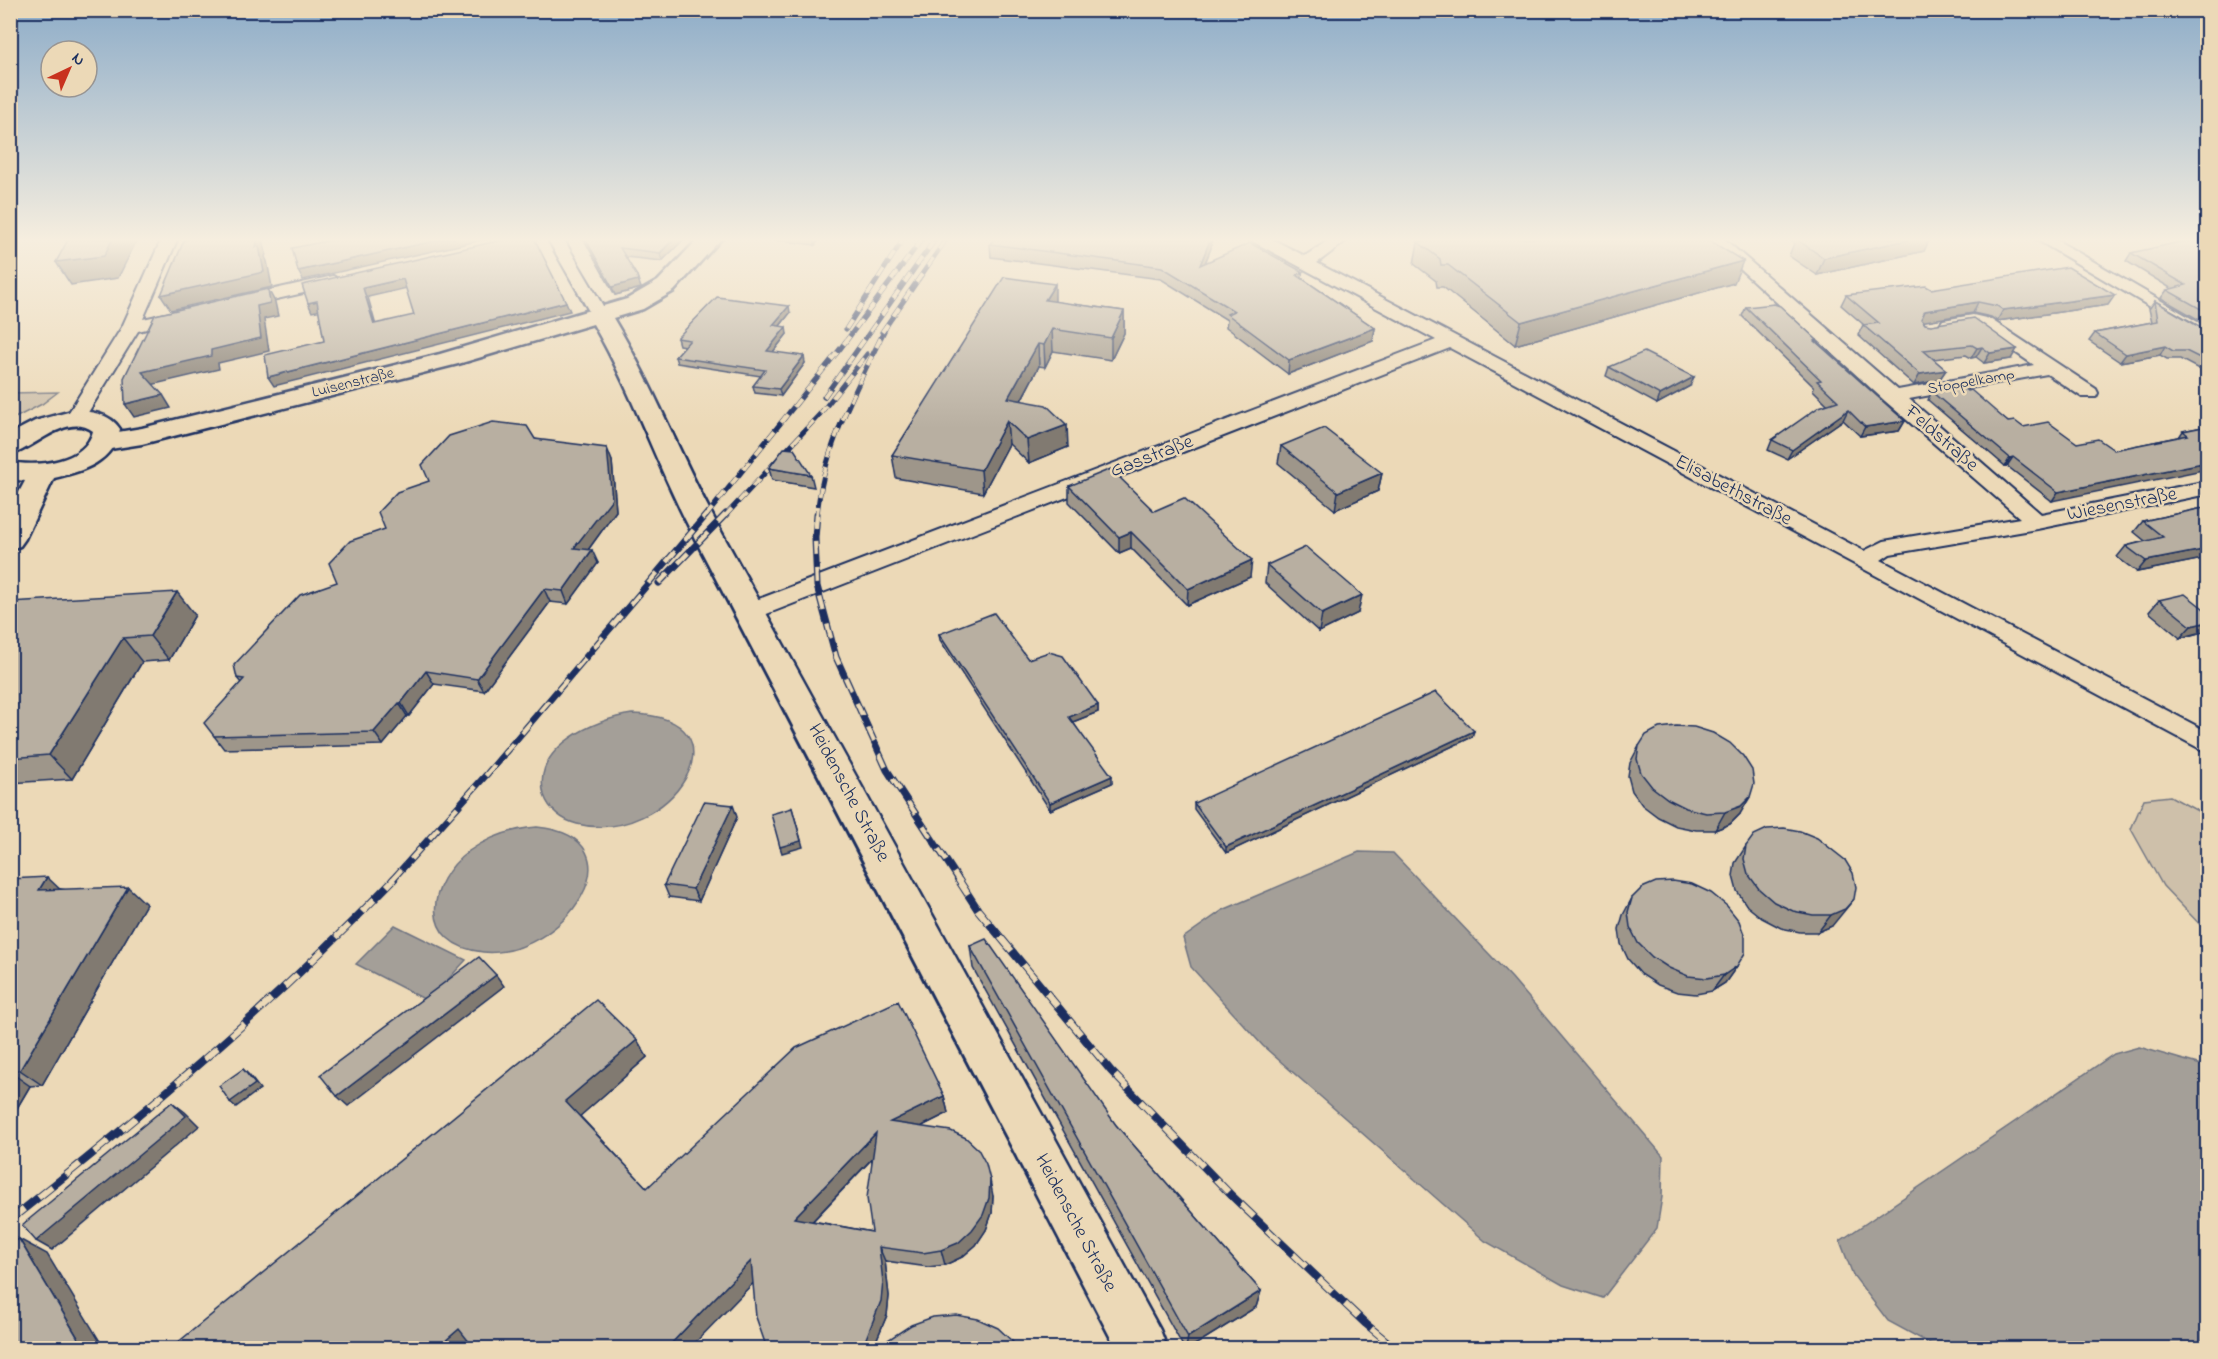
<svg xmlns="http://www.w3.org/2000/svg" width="2218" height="1359" font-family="'Indie Flower',sans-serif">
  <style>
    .green { fill: #cec0aa; stroke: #747884; stroke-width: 1.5 }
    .water { fill: #a49f98; stroke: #6d7281; stroke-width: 1.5 }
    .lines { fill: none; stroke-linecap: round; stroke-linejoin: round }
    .street-casing { stroke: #1b2f5e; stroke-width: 4 }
    .secondary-casing { stroke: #1b2f5e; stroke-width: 5 }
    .primary-casing { stroke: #1b2f5e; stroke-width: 5 }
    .street { fill: #ecd9b7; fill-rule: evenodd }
    .secondary { fill: #ecd9b7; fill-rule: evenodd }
    .primary { fill: #ecd9b7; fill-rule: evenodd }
    .rail-far2-casing { stroke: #1b2f5e; stroke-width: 5 }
    .rail-far1-casing { stroke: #1b2f5e; stroke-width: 7 }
    .rail-casing { stroke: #1b2f5e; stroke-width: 8 }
    .rail-far2 { stroke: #ecd9b7; stroke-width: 4; stroke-dasharray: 10; stroke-linecap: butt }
    .rail-far1 { stroke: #ecd9b7; stroke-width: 4.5; stroke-dasharray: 14; stroke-linecap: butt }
    .rail { stroke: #ecd9b7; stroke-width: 6; stroke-dasharray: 18; stroke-linecap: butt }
    .wall { fill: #9e968a; stroke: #1b2f5e; stroke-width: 1.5; fill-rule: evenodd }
    .shaded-wall { fill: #817a71; stroke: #1b2f5e; stroke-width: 1.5 }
    .building { fill: #b8afa1; stroke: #1b2f5e; stroke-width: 1.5; fill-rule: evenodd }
    .labels { text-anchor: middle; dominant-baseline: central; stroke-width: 5; stroke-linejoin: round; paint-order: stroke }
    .far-street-label { font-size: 16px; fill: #1b2f5e; stroke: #ecd9b7 }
    .street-label { font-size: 20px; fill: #1b2f5e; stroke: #ecd9b7 }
  </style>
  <rect width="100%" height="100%" fill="#ecd9b7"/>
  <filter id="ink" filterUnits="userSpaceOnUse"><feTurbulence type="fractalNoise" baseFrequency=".0167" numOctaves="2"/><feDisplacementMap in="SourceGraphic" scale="12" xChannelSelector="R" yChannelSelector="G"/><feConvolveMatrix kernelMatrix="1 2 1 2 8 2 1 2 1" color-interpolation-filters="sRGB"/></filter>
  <g filter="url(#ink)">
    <!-- green -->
    <g class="green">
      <polygon points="58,392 42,404 11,420 11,393"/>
      <polygon points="2170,796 2207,816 2207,932 2163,886 2131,829 2144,799"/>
    </g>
    <!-- water -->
    <g class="water">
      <path d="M632,714c122,3 38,133 -55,110 -15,-4 -28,-14 -33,-29 -13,-48 52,-76 88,-81z"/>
      <path d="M537,827c110,11 26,133 -54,125 -65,-7 -57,-69 -14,-101 21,-15 43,-22 68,-24z"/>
      <polygon points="1359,852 1393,853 1512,978 1663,1156 1662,1197 1657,1228 1603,1298 1563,1285 1485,1241 1263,1046 1191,967 1183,938 1223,910"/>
      <polygon points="395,925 466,960 428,1001 356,964"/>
      <polygon points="2139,1047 2201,1065 2207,1064 2207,1348 1938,1348 1888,1321 1853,1275 1840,1241 2114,1054"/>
    </g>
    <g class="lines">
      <!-- street casing -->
      <g class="street-casing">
        <g id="street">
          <polygon points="162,238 178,238 143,319 184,310 190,311 193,315 190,319 138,331 81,424 67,424 64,420 122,327"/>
          <polygon points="547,238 563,238 609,316 606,320 594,320"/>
          <path d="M1250,238h20l35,18 27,-18h18l-33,25 547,288 20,-10 136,-23 -135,-117 -179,-163h17l175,152 136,-25 -56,-38c-12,-3 -23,4 -35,1l-3,-4 3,-4 30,-5 17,4 106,70 2,4 -2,4h-14l-35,-23 -138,25 132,115 167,-33v13l-171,35 -147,25 -9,6 327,172v21l-758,-405 -691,269 -8,2 -8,-2 -3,-6 3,-6 693,-265 -184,-99z"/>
          <polygon points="2034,238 2053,238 2208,328 2208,341"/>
          <polygon points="333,276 341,281 339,285 241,307 235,306 232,302 235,298"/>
        </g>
      </g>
      <!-- secondary casing -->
      <g class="secondary-casing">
        <path id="secondary" d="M699,238h23l-48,53 -31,18 -30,9c42,69 70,146 110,217 146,264 292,530 437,795l7,18h-51c-141,-272 -282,-544 -424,-815 -36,-69 -60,-142 -99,-209l-135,40 -316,80 -38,6 -10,-2 -4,-6 4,-6 48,-8 298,-74 187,-55 31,-18z"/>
      </g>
      <!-- primary casing -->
      <g class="primary-casing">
        <path id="primary" d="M72,411c18,0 38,2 48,18 -7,33 -36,42 -66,49l-29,61 -5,7 -10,3v-40l15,-28 -15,-2v-17c27,5 75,1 83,-31 -26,-19 -59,18 -83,24v-21l25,-13z"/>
      </g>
      <!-- street -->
      <use href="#street" class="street"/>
      <!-- secondary -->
      <use href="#secondary" class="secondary"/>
      <!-- primary -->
      <use href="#primary" class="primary"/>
      <!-- rail-far2 casing -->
      <g class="rail-far2-casing">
        <g id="rail-far2">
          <polyline points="846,329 904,238"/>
          <polyline points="882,332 947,238"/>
          <polyline points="824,397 936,238"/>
          <polyline points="706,516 840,349 923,238"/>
          <polyline points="725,516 820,414 867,354"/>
          <path d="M817,516c6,-69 41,-130 70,-191"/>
        </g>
      </g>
      <!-- rail-far1 casing -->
      <g class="rail-far1-casing">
        <g id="rail-far1">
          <polyline points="817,514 815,538 817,586 836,657 887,770 959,880"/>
          <polyline points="659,583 726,514"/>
          <polyline points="392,880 487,774 707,514"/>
        </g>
      </g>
      <!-- rail casing -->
      <g class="rail-casing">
        <g id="rail">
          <polyline points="958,879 978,910 1111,1071 1232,1196 1366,1324 1395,1348"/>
          <path d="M10,1220c134,-106 265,-217 384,-341"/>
        </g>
      </g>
      <!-- rail-far2 -->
      <use href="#rail-far2" class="rail-far2"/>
      <!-- rail-far1 -->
      <use href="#rail-far1" class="rail-far1"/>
      <!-- rail -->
      <use href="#rail" class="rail"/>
    </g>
    <!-- wall -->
    <g class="wall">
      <polygon points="583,238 685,238 662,261 625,257 641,288 615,295"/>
      <polygon points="776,238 821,238 815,245 776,240"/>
      <polygon points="1125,238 1212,238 1211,248 1205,263 1303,272 1302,278 1375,328 1373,341 1288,374 1226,327 1227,320 1161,279 991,257 990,244"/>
      <polygon points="1787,238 1930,238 1924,251 1817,275 1789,256 1794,243"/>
      <polygon points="2208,238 2208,325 2161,298 2167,290 2172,289 2126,261 2131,253"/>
      <polygon points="1418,242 1734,283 1515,345 1443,287 1437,287 1436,281 1414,264"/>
      <polygon points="1931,289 2108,305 1997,321 1991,317 1973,313 1923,321 1925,324 2011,359 1984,363 1976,357 1971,358 1966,355 1933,359 1946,370 1939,380 1914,385 1858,335 1863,325 1864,325 1841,305 1846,295"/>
      <polygon points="2155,301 2208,331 2208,374 2180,359 2167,359 2160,355 2120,362 2089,341 2095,333 2152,322 2149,309"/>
      <polygon points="1055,302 1124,311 1124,333 1111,360 1053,351 1045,367 1039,366 1021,401 1068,447 1029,463 1009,444 983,493 896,478 892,455"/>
      <polygon points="1746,307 1817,340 1816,342 1905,421 1899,431 1860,436 1843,420 1787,459 1768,450 1772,440 1827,404 1813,390 1814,387 1742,316"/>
      <polygon points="790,313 780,326 787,334 773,352 805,363 781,396 755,393 753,386 761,376 677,363 675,357 685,346 679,345 677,338"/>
      <polygon points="1609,367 1690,386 1657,404 1606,376"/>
      <polygon points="1933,389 1967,391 2008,422 2023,427 2077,443 2114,450 2179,437 2183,431 2208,426 2052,501 2007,466 2005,466 1928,400"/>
      <polygon points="535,439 612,461 616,511 588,550 598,563 568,604 550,602 484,691 434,684 409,716 407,716 383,745 224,749 214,736 241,683 237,678 337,582 429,481"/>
      <polygon points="1281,446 1382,473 1378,491 1335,510 1278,463"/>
      <polygon points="769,468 811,475 814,487 772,480"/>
      <polygon points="1069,486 1154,511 1250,577 1187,605 1131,548 1119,553 1069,502"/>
      <polygon points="2208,507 2208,558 2137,572 2117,557 2126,546 2145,541 2134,532 2143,521"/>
      <polygon points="1267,565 1358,613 1319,632 1265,583"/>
      <polygon points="2159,600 2208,612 2208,629 2206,631 2180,638 2149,612"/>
      <polygon points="10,602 195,615 169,660 142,662 72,779 10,783"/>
      <polygon points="939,634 1028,659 1098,705 1098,712 1073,722 1112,783 1050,810 940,640"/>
      <polygon points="1472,737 1226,853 1194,809 1194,803"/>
      <polygon points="1639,746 1740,814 1730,824 1715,830 1696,830 1676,826 1658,817 1642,805 1632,791 1628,776 1630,763"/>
      <polygon points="737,817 699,901 669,897 664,885"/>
      <polygon points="1746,846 1845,860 1832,926 1818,932 1800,932 1781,928 1762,918 1747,906 1737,891 1733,876 1735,863"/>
      <polygon points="10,879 61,889 146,904 42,1085 30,1086 10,1120"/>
      <polygon points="1632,898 1737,966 1725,983 1712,991 1696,994 1677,992 1658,985 1641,974 1628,959 1621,944 1619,929 1623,915"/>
      <polygon points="970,946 1116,1125 1261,1291 1256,1307 1190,1348 1184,1348 973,968"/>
      <path d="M637,1040l10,17 -67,59 67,72 297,-92 4,17 -28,14 73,69 -1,17 -6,17 -10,15 -14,12 -17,8 -17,2 -43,-6 4,35 -2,19 -14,33h-104l-4,-5 -12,-60 -37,38 -244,25 -301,2zM872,1159v73l-59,-11z"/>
    </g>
    <!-- shaded-wall -->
    <g class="shaded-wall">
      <polygon points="113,238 138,238 118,278 71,285 56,262"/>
      <polygon points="258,238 263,238 266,254 265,257 267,261 272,287 171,310 161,295 256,247"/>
      <polygon points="448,238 491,238 303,280 298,271"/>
      <polygon points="675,238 685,238 662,261 660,253"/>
      <polygon points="815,238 821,238 815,245 814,239"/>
      <polygon points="1211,238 1211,248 1199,278 1200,265"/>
      <polygon points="1917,238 1930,238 1924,251 1817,275 1824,258"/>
      <polygon points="1743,261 1734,283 1515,345 1521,322"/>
      <polygon points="637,276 641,288 615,295 612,287"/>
      <polygon points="403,279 407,288 368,297 378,333 374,324 363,288"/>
      <polygon points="1055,284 1055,306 1045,300"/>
      <polygon points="268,289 275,302 278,316 264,319 269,351 218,363 219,369 151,385 142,372 211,350 257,306"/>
      <polygon points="2115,295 2108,305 1997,321 2003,310"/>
      <polygon points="317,301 322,310 312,312 308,303"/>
      <polygon points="566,302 570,311 274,386 268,377"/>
      <polygon points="1978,302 1973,313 1920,322 1925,311"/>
      <polygon points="789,306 790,313 775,332 773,325"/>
      <polygon points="1124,311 1124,333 1111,360 1111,338"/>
      <polygon points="786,327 787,334 768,358 767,351"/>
      <polygon points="1375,328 1373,341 1288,374 1289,360"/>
      <polygon points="1052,329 1053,351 1045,367 1044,345"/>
      <polygon points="1038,344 1039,366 1010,421 1008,398"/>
      <polygon points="2165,346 2160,355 2120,362 2126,354"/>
      <polygon points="1982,347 1976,357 1971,358 1977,348"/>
      <polygon points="2017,349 2011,359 1984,363 1990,353"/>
      <polygon points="804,356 805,363 781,396 779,389"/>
      <polygon points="1946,370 1939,380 1914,385 1920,374"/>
      <polygon points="1694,377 1690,386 1657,404 1660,395"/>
      <polygon points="163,395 171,408 134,417 125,404"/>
      <polygon points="1848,410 1843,420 1787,459 1792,450"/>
      <polygon points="1007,421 1009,444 983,493 981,470"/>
      <polygon points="1905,421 1899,431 1860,436 1865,427"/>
      <polygon points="1067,425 1068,447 1029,463 1027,440"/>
      <polygon points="607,448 612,461 616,511 580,561 574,548"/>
      <polygon points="2013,457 2007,466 2005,466 2010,458"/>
      <polygon points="2208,462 2208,469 2052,501 2058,492"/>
      <polygon points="1382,473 1378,491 1335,510 1338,492"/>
      <polygon points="1131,532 1131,548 1119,553 1119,537"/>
      <polygon points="2208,549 2208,558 2137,572 2146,561"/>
      <polygon points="592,550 598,563 568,604 563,591"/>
      <polygon points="1252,560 1250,577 1187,605 1188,589"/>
      <polygon points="544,589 550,602 484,691 477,679"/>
      <polygon points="177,592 195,615 169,660 150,636"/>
      <polygon points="1362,595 1358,613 1319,632 1322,614"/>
      <polygon points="2208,622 2208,629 2206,631 2180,638 2191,626"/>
      <polygon points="123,638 142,662 72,779 49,755"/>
      <polygon points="426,671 434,684 409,716 401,703"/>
      <polygon points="399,703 407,716 383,745 374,732"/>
      <polygon points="1098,705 1098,712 1070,723 1069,717"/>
      <polygon points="1474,731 1472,737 1226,853 1226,847"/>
      <polygon points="1112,776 1112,783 1050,810 1050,803"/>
      <polygon points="1750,797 1740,814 1730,824 1715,830 1725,812"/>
      <polygon points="733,805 737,817 699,901 693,889"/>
      <polygon points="792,808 803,847 782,853 780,847"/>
      <polygon points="47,877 66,895 39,890"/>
      <polygon points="128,887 146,904 42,1085 20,1070"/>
      <polygon points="1854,899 1832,926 1818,932 1831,915"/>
      <polygon points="1737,966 1725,983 1712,991 1724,975"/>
      <polygon points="496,975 504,986 348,1106 337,1096"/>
      <polygon points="637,1040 647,1057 578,1118 565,1101"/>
      <polygon points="243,1069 249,1075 260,1089 236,1107 230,1102"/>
      <polygon points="10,1072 30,1086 10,1120"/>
      <polygon points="944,1096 948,1113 896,1139 890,1122"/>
      <polygon points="172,1102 185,1112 199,1126 52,1250 36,1241"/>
      <polygon points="876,1133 881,1149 801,1233 794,1218"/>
      <polygon points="990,1180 993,1196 992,1213 986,1230 976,1245 962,1257 945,1265 941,1250"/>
      <polygon points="19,1239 47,1254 104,1348 84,1348"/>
      <polygon points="879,1247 885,1261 889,1296 887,1315 873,1348 848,1348"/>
      <polygon points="751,1261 760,1276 690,1348 667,1348 706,1307"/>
      <polygon points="1261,1291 1256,1307 1190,1348 1186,1348 1188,1337"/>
      <polygon points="459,1329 476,1342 469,1348 437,1348"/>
    </g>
    <!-- building -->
    <g class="building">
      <polygon points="69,238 113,238 104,256 56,262"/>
      <polygon points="185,238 258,238 256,247 259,246 264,272 161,295"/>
      <polygon points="341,238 448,238 298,271 292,248"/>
      <path d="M511,238h23l32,64 -298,75 -3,-22 59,-14 -7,-40 -9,2 -6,-18zM403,279l11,36 -40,9 -11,-36z"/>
      <polygon points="585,238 675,238 660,253 620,248 637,276 638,280 612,287"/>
      <polygon points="994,238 1211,238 1200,265 1250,243 1303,272 1297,275 1375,328 1289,360 1227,314 1234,311 1162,267 990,244"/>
      <polygon points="1435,238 1706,238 1743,261 1521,322 1448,265 1441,265 1440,259 1418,242"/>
      <polygon points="1803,238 1917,238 1824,258 1796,239"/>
      <polygon points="2197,238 2208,238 2208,313 2167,290 2186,285 2131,253"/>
      <polygon points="2068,267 2115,295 2003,310 1997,306 1978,302 1925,311 1921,319 1925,324 1931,325 1974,318 2017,349 1990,353 1982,347 1977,348 1972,345 1923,350 1946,370 1920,374 1863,325 1879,323 1846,295 1926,286 1931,289"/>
      <polygon points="1004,277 1055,284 1045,300 1124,311 1111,338 1052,329 1044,345 1038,344 1008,398 1046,405 1067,425 1027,440 1007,421 981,470 892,455"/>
      <polygon points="268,289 270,303 257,306 261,338 211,350 211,356 142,372 163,395 125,404 124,378 155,315"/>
      <polygon points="717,297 789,306 773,325 786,327 767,351 804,356 779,389 753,386 765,370 675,357 690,340 677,338"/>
      <polygon points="2155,301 2208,332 2208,362 2186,351 2173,351 2165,346 2126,354 2095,333 2158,321"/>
      <polygon points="1774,304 1780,306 1817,340 1815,341 1905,421 1865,427 1848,410 1792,450 1772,440 1819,407 1838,401 1817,381 1821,380 1746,307"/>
      <polygon points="1644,352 1694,377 1660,395 1609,367"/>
      <polygon points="1959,385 1967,391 1971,390 2008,422 2015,421 2023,427 2048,422 2077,443 2098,439 2114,450 2188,435 2183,431 2208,426 2208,462 2058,492 2013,457 2010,458 1932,392 1935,391 1933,389"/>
      <polygon points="493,422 527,426 535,439 607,448 612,499 574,548 592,550 563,591 544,589 477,679 426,671 401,703 399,703 374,732 214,736 204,723 244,679 237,678 234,665 300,595 337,582 329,563 350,541 385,529 378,512 397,492 429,481 422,465 449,436"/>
      <polygon points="1324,428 1382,473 1338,492 1281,446"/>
      <polygon points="784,448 794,449 811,475 769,468"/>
      <polygon points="1111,469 1154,511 1184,498 1252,560 1188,589 1131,532 1119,537 1069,486"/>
      <polygon points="2208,507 2208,549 2146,561 2126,546 2163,537 2143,521"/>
      <polygon points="1306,547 1362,595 1322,614 1267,565"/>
      <polygon points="177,592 150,636 123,638 49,755 10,758 10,602"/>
      <polygon points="2185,594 2208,612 2208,622 2191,626 2159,600"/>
      <polygon points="994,613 1028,659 1049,652 1063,656 1098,705 1069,717 1112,776 1050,803 939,634"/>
      <polygon points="1436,692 1474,731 1226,847 1194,803"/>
      <polygon points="1676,726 1694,727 1713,733 1730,743 1743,756 1752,770 1754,784 1750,797 1741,806 1725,812 1706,813 1686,808 1668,799 1652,787 1641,773 1637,759 1639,746 1646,735 1659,728"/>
      <polygon points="704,802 733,805 693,889 664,885"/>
      <polygon points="792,808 801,841 780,847 771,814"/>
      <polygon points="1784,828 1800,831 1817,838 1845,860 1853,873 1856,887 1854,899 1845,909 1831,915 1813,915 1793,911 1774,902 1759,889 1748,874 1744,859 1746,846 1754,835 1767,829"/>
      <polygon points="47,877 39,890 128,887 20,1070 10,1070 10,879"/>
      <polygon points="1673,881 1692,884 1711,893 1727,906 1739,921 1745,937 1745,953 1737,966 1724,975 1707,978 1688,976 1669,968 1652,957 1638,943 1630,927 1628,912 1632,898 1642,888 1656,882"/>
      <polygon points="986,939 1116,1125 1261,1291 1188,1337 970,946"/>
      <polygon points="479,957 496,975 337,1096 320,1075"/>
      <path d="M596,1000l41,40 -72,61 82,87 149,-140 102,-47 46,95 -54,26 61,9 15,7 12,11 8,15 4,16 -1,18 -6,17 -11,15 -14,13 -17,7 -18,3 -44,-6 4,35 -2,19 -16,40 -17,7h-74l-9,-5 -9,-26 -5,-56 -45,46 -39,41h-193l-15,-19 -22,19h-266zM876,1133l-9,65 5,34 -78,-14z"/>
      <polygon points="243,1069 255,1084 230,1102 219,1086"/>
      <polygon points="172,1102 186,1116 36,1241 22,1225"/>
      <polygon points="19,1239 84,1348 10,1348 10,1245"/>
      <polygon points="956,1315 978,1319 998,1328 1015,1344 1019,1348 877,1348 880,1345 911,1325 933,1317"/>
      <polygon points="711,1347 717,1348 692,1348"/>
    </g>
  </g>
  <!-- sky -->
  <linearGradient id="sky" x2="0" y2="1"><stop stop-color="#8dacc8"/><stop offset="0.56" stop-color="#f6eedf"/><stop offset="1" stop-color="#f6eedf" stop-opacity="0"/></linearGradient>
  <rect width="2218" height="428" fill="url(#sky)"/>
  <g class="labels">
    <!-- far-street labels -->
    <g class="far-street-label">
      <text transform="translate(1971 382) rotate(-10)">Stoppelkamp</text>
      <text transform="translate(353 383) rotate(-14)">Luisenstraße</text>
    </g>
    <!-- street labels -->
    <g class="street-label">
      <text transform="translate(1941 439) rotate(41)">Feldstraße</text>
      <text transform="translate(1152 457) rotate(-21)">Gasstraße</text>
      <text transform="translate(1733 491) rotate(28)">Elisabethstraße</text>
      <text transform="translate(2122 505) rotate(-11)">Wiesenstraße</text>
      <text transform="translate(848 793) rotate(62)">Heidensche Straße</text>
      <text transform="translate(1075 1223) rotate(62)">Heidensche Straße</text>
    </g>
  </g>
  <!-- margin -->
  <rect width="2218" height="1359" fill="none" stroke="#ecd9b7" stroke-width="36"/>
  <rect x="18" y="18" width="2182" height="1323" fill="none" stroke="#1b2f5e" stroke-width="2" filter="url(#ink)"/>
  <!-- north arrow -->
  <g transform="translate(69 69) rotate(44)"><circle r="28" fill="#ecd9b7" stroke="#989593" stroke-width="1.5"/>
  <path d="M0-4.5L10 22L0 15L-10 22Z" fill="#c8321e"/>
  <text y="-9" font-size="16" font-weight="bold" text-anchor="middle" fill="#1b2f5e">N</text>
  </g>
</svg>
